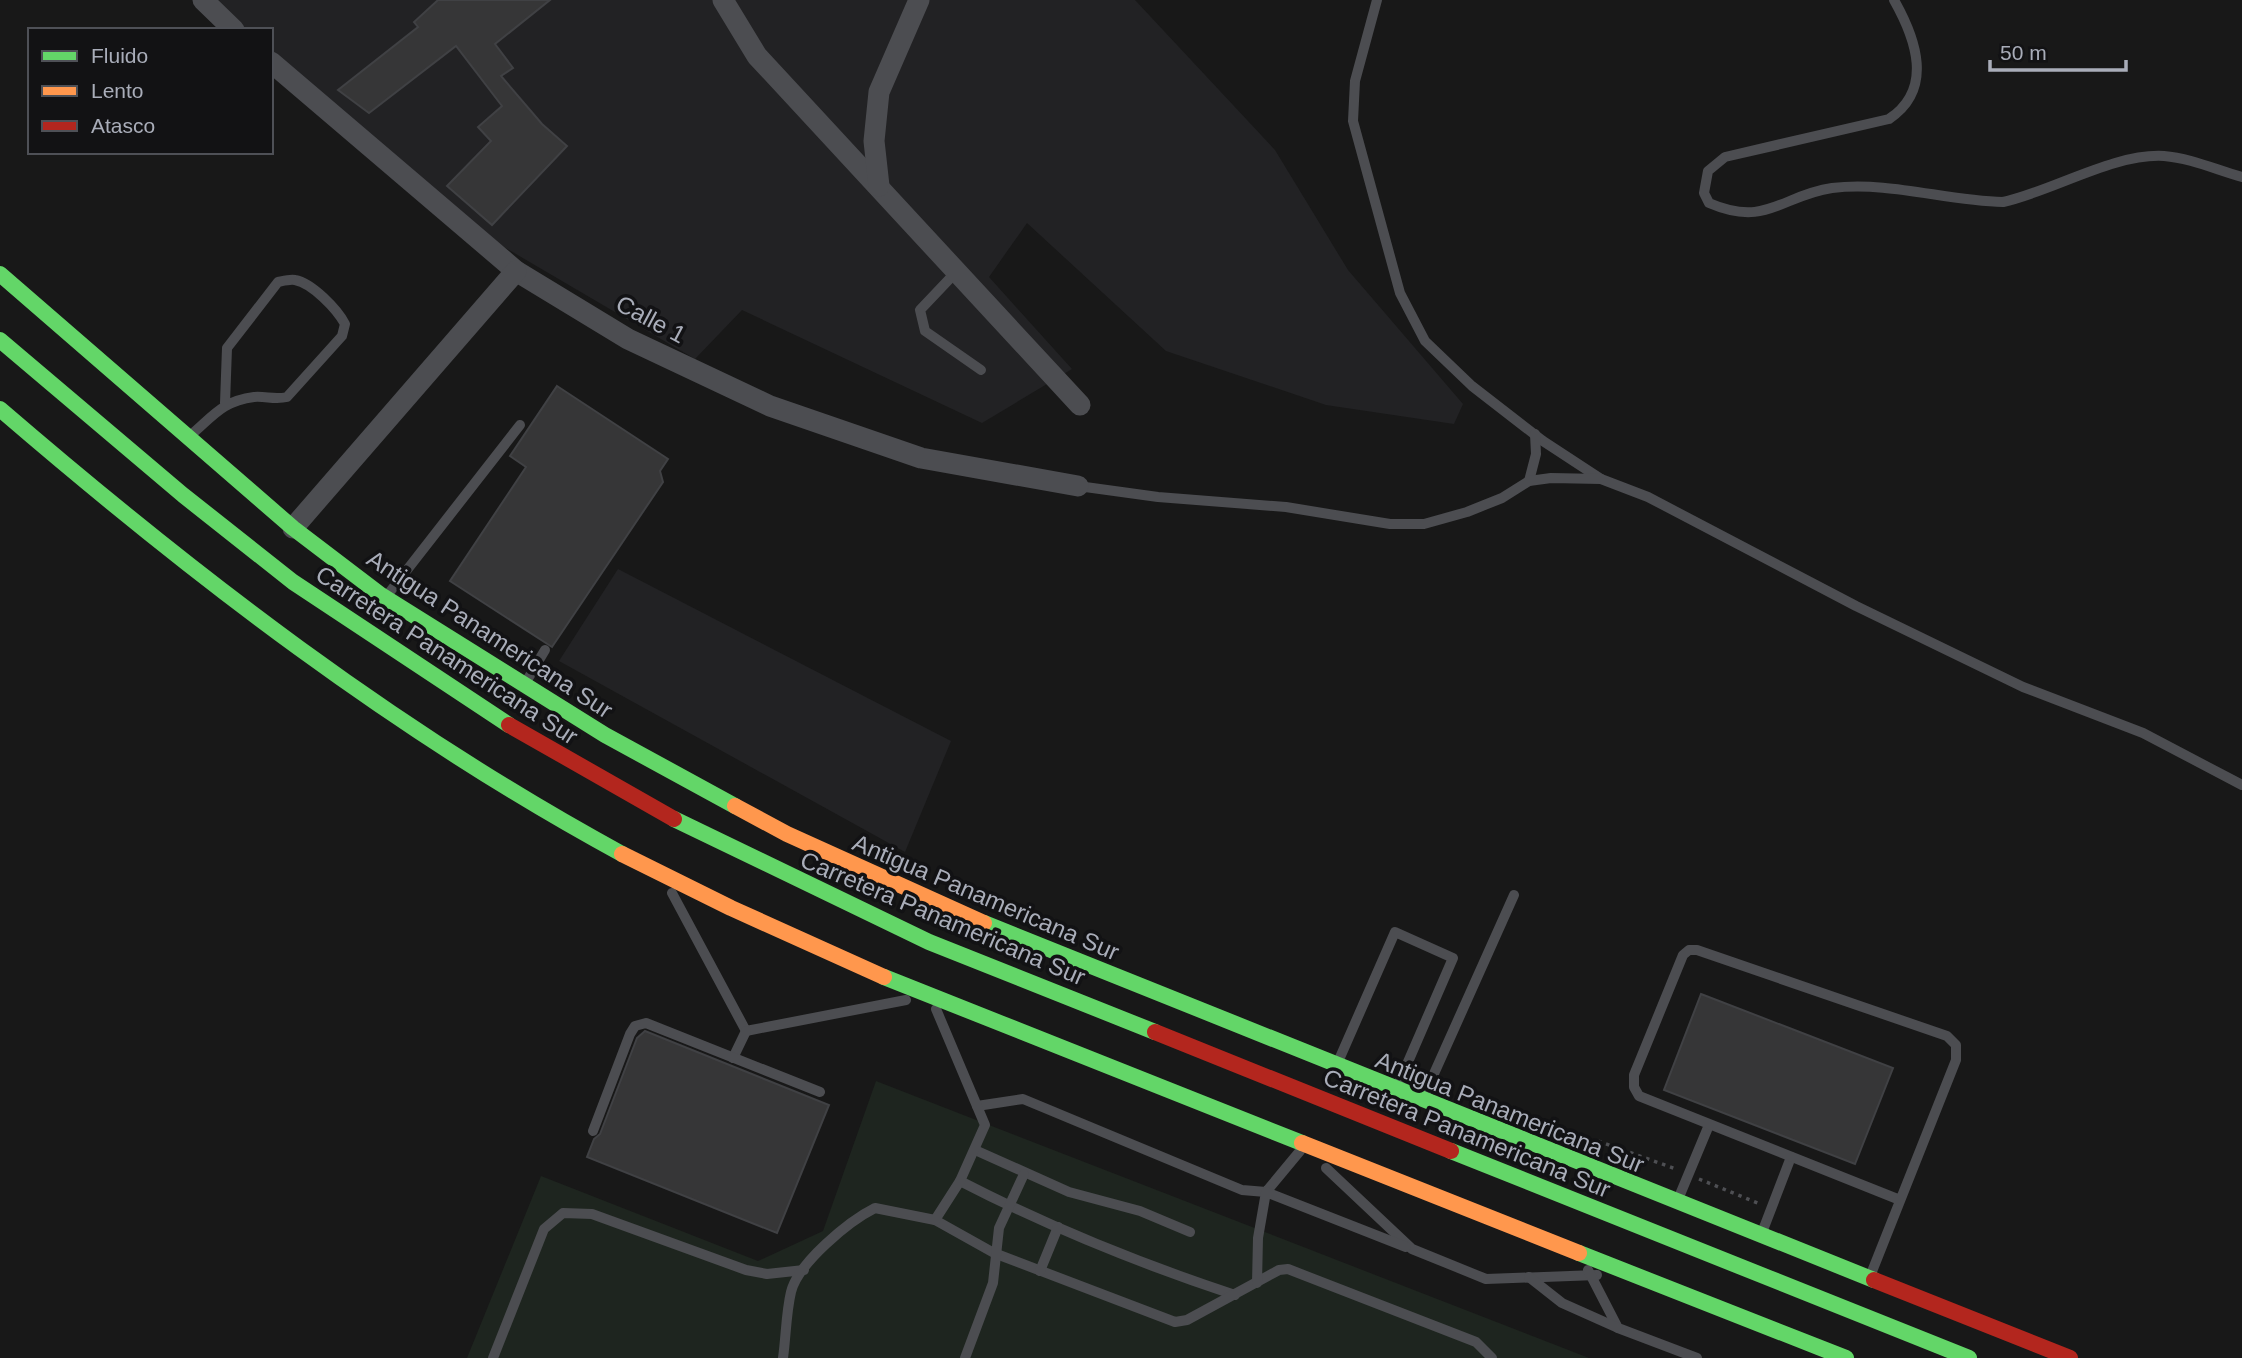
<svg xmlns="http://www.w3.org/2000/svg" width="2242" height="1358" font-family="Arial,sans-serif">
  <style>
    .built { fill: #222224 }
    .green { fill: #1e251f }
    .building { fill: #363637; stroke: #404144; stroke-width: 2 }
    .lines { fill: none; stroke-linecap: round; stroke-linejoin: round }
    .path { stroke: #4e4f53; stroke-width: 3.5; stroke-dasharray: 3.5 5; stroke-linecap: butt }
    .lane { stroke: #4c4d51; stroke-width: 10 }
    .street { stroke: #4c4d51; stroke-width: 21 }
    .fast { stroke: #63d668; stroke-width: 16 }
    .slow { stroke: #ff974d; stroke-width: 16 }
    .jam { stroke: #b3261e; stroke-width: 16 }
    .labels { text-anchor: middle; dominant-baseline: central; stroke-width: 7; stroke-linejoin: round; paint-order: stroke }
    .street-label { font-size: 24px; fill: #a9adb9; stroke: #121214 }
  </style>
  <rect width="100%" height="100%" fill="#181818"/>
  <!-- built -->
  <g class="built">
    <polygon points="216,0 1135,0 1275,150 1348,270 1463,404 1454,424 1326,405 1166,351 1027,223 989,277 1072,369 982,423 742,310 695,359 487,237 271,51 271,30 246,30"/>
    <polygon points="618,569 951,741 905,852 559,661"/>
  </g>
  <!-- green -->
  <polygon class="green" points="876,1081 1589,1358 467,1358 541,1176 758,1261 823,1231"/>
  <!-- building -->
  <g class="building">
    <polygon points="438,0 550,0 495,44 513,68 501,76 542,124 567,146 492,225 447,186 491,141 478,127 502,106 456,46 369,113 338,90 418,27 414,22"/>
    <polygon points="557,386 668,459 660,471 663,482 552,647 450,581 526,467 510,456"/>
    <polygon points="1701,994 1893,1068 1855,1164 1664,1090"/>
    <polygon points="645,1031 829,1105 777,1233 587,1157 594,1139 600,1134 637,1038"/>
  </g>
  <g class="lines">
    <!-- path -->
    <g class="path">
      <polyline points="1598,1141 1676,1169"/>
      <polyline points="1699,1179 1760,1204"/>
    </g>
    <!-- lane -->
    <g class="lane">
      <polyline points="1377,0 1355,81 1353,121 1400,293 1425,341 1472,386 1543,441 1601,479"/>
      <path d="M1894,0c22,39 40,89 -5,119l-164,38 -17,14 -4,22 5,10c58,25 73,-8 123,-15 58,-7 114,13 171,14 50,-11 111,-49 161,-46 26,2 53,14 78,21"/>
      <polyline points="957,271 920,310 925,331 981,370"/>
      <path d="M192,434c22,-19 31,-33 62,-37 12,-1 21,3 33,0l55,-61 3,-12c-8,-15 -33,-41 -50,-44 -5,-1 -12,1 -17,2l-51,66 -2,55"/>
      <polyline points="1529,481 1536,454 1535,434"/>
      <polyline points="1078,486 1158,497 1286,507 1390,524 1424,524 1467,512 1502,498 1529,481 1551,478 1601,479 1648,497 1856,606 2023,687 2143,733 2242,785"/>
      <polyline points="389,593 520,425"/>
      <polyline points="526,682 545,650"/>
      <polyline points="672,893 746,1031 906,1000"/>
      <polyline points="733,1058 746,1031"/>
      <polyline points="1338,1062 1395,932 1453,958 1398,1085"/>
      <polyline points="1424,1096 1514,895"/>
      <polyline points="977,1106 1023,1099 1242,1190 1266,1192 1300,1151"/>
      <polyline points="593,1131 630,1034 635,1026 646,1023 820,1092"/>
      <polyline points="975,1150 1069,1192 1140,1211 1190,1232"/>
      <polyline points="1326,1168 1412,1249 1486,1279 1597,1275"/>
      <path d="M960,1181c89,46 181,83 275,114"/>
      <polyline points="1679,1197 1709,1125"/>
      <polyline points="935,1220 994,1253 1175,1322 1187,1320 1279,1270 1288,1269 1476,1342 1492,1358"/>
      <polyline points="1763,1230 1791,1157"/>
      <polyline points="1588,1270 1618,1328 1697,1358"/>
      <polyline points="1040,1271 1058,1227"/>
      <polyline points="1871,1274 1956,1060 1956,1045 1947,1036 1697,950 1689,950 1683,955 1634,1075 1634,1087 1639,1096 1900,1200"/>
      <polyline points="1529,1277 1562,1303 1618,1328"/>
      <polyline points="1257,1283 1258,1238 1266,1192 1406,1247"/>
      <polyline points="493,1358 544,1229 563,1213 592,1214 746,1270 767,1274 804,1270"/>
      <path d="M783,1358c3,-21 3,-45 8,-66 7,-29 58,-71 84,-84l60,12 25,-39 25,-56 -49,-116"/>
      <polyline points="965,1358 993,1283 999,1228 1024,1174"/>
    </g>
    <!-- street -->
    <g class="street">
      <polyline points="203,0 234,30"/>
      <polyline points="723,0 757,56 1080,405"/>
      <polyline points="271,62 516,271 628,339 770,406 921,458 1078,486"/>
      <polyline points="879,186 874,141 879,92 919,0"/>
      <polyline points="293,528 516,271"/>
    </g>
    <!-- fast -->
    <g class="fast">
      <polyline points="0,274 293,528 381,595 605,735 735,806"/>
      <polyline points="0,340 183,495 293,582 509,725"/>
      <path d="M0,409c194,167 397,323 622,445"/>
      <polyline points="674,819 929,942 1155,1032"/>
      <polyline points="984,923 1874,1280"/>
      <polyline points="884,977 1302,1143"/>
      <polyline points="1451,1151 1969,1358"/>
      <polyline points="1579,1253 1846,1358"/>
    </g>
    <!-- slow -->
    <g class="slow">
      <polyline points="735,806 787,834 984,923"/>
      <polyline points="622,854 731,908 884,977"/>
      <polyline points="1302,1143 1579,1253"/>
    </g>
    <!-- jam -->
    <g class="jam">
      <polyline points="509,725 674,819"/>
      <polyline points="1155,1032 1451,1151"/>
      <polyline points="1874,1280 2070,1358"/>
    </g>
  </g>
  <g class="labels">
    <!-- street labels -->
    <g class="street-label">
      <text transform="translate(651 319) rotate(28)">Calle 1</text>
      <text transform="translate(490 634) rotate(33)">Antigua Panamericana Sur</text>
      <text transform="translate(447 655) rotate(33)">Carretera Panamericana Sur</text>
      <text transform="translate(986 897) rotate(23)">Antigua Panamericana Sur</text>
      <text transform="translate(943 918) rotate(23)">Carretera Panamericana Sur</text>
      <text transform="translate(1510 1112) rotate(22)">Antigua Panamericana Sur</text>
      <text transform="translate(1467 1133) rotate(22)">Carretera Panamericana Sur</text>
    </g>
  </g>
  <!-- legend -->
  <rect x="28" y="28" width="245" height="126" fill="#121214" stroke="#4e5056" stroke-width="2"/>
  <rect x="42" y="51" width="35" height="10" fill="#63d668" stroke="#4e5056" stroke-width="2"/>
  <text x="91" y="63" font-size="21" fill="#a9adb9">Fluido</text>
  <rect x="42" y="86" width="35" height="10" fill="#ff974d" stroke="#4e5056" stroke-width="2"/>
  <text x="91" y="98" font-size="21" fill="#a9adb9">Lento</text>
  <rect x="42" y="121" width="35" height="10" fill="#b3261e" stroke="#4e5056" stroke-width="2"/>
  <text x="91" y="133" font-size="21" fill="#a9adb9">Atasco</text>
  <!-- scale -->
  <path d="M1990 60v10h136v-10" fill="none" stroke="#a9adb9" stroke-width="3.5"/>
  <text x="2000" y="60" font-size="21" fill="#a9adb9" stroke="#121214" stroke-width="5" paint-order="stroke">50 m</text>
</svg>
